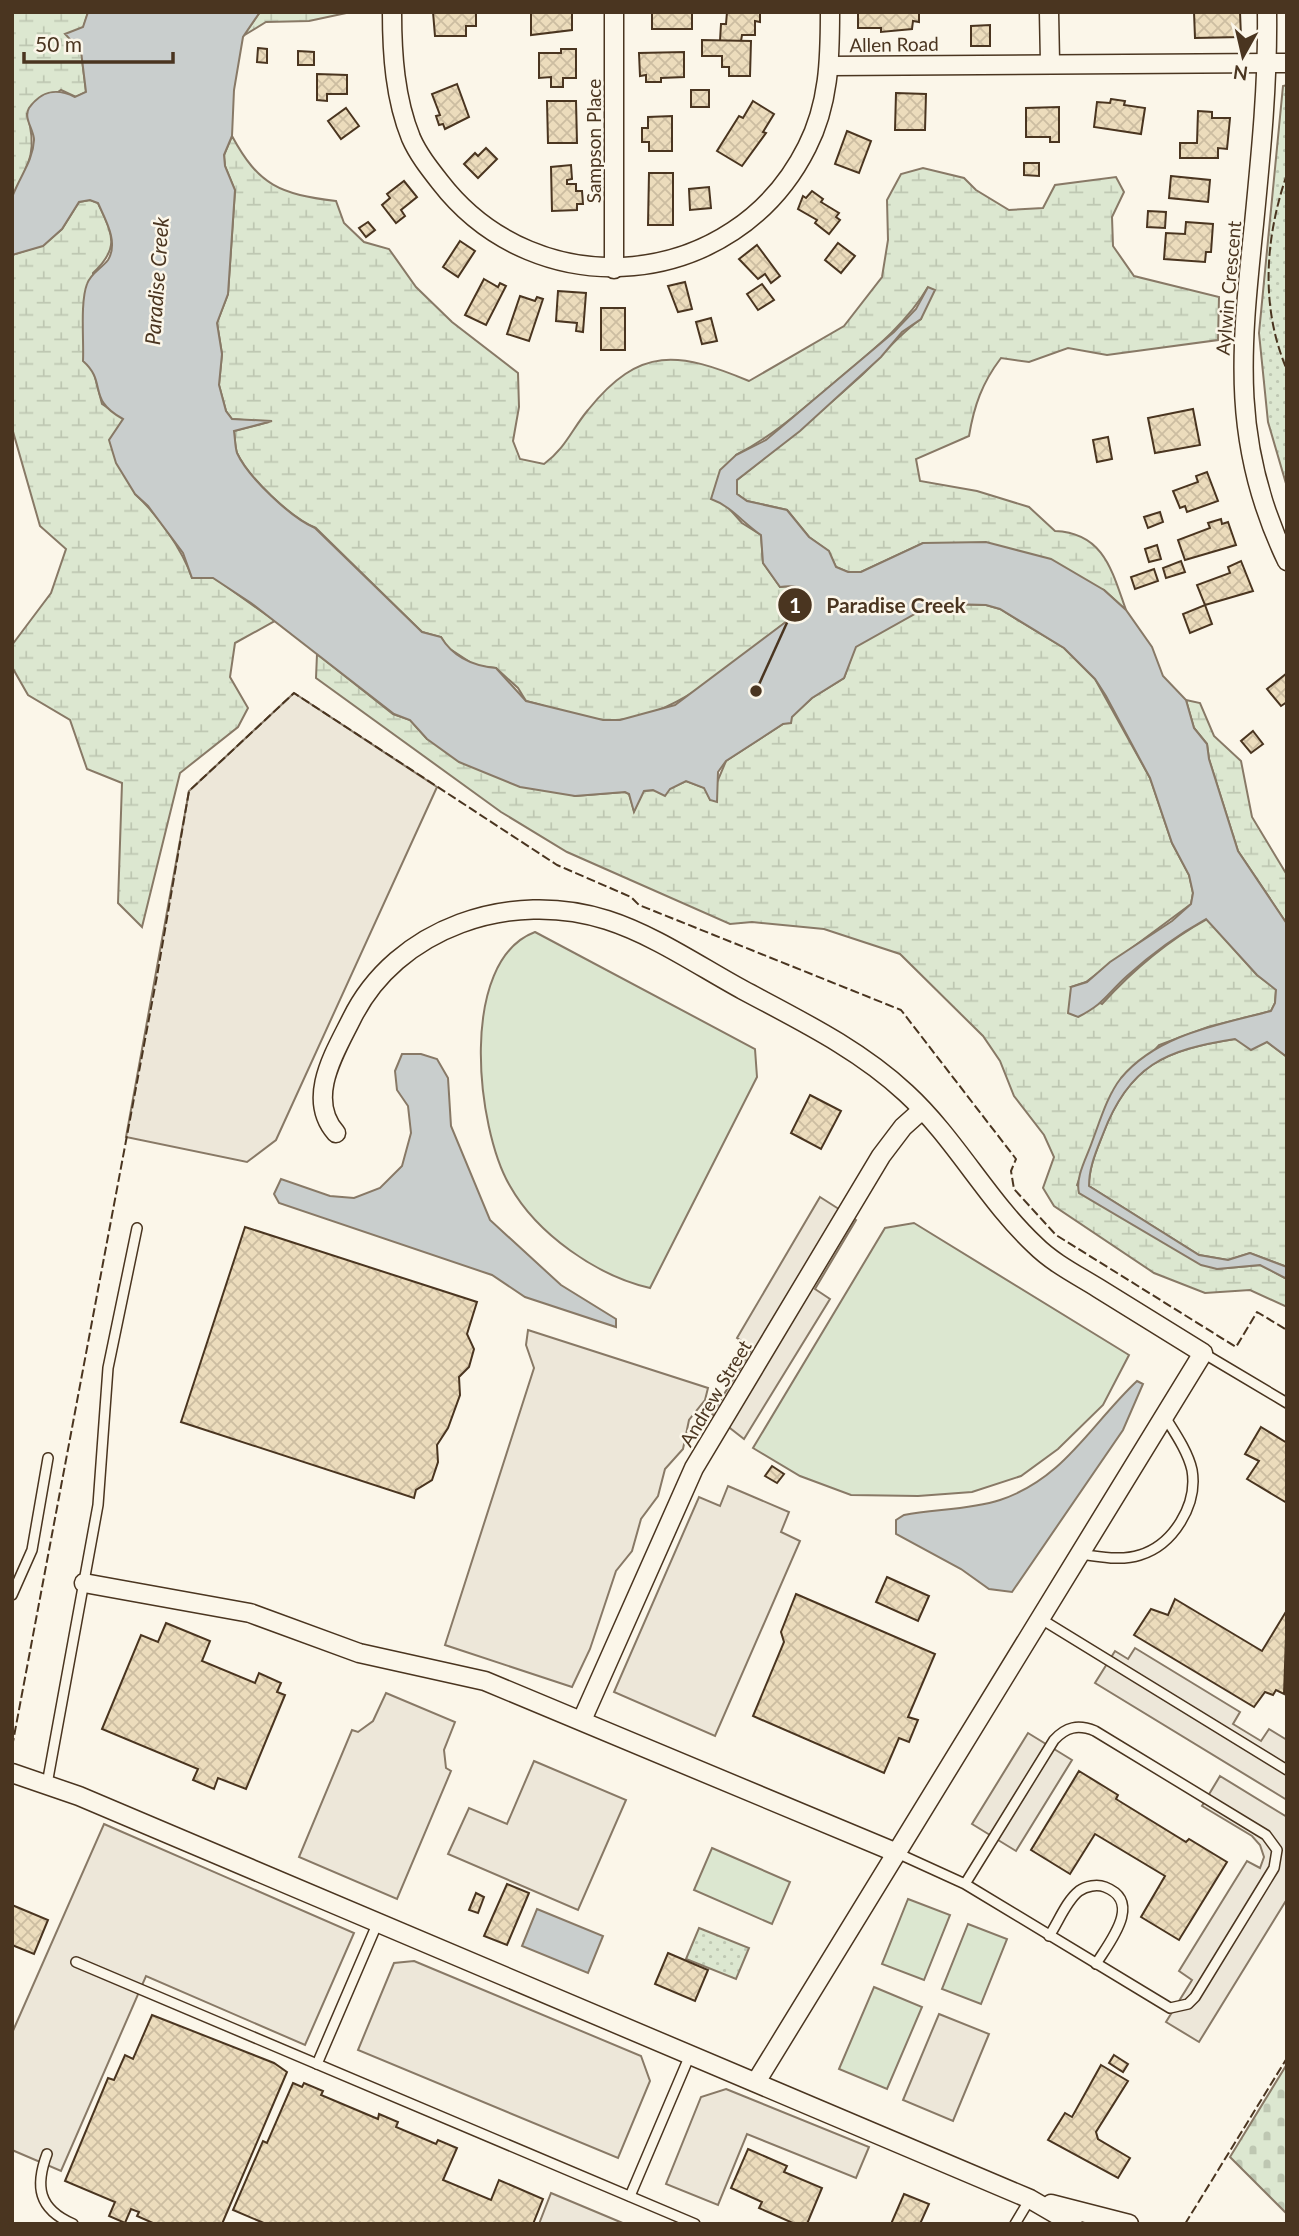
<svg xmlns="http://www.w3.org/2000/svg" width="1299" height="2236" font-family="Lato,sans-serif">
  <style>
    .grass { fill: #dce7d0; stroke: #887966; stroke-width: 2 }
    .wetland { fill: url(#wetland-marsh); stroke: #887966; stroke-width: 2 }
    .cemetery { fill: url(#cemetery-stones); stroke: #887966; stroke-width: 2 }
    .park { fill: url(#park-dots); stroke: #887966; stroke-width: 2 }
    .parking { fill: #ede7d9; stroke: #887966; stroke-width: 2 }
    .water { fill: #c9cecd; stroke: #887966; stroke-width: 2 }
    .building { fill: url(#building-cross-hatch); stroke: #4a3520; stroke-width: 2 }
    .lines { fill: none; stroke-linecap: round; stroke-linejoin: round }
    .service-casing { stroke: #4a3520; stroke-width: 12 }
    .minor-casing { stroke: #4a3520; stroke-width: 21 }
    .service { stroke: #fbf6e9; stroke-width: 9 }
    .minor { stroke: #fbf6e9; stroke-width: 18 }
    .fence { stroke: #4a3520; stroke-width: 2; stroke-dasharray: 9 3.5; stroke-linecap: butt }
    .labels { text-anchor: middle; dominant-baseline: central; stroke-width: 5; stroke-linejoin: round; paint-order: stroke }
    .street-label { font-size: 19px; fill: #4a3520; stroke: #fbf6e9 }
    .water-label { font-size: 21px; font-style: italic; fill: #4a3520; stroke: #fbf6e9 }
    .leader { fill: none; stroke: #4a3520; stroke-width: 2.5 }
    .callout-dot { fill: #4a3520; stroke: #fbf6e9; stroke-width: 2.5 }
    .mark-label { font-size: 21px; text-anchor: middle; font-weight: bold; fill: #fff }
    .callout-label { font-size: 21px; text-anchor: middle; font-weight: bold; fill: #4a3520; stroke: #fbf6e9; stroke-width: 5; stroke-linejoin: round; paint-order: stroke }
  </style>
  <defs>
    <pattern id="wetland-marsh" width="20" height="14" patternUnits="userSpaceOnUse" patternTransform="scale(1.75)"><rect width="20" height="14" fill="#dce7d0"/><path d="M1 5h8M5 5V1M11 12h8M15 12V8" fill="none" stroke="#bec7b2"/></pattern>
    <pattern id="cemetery-stones" width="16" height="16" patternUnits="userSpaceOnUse" patternTransform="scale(1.75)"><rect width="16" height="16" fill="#dce7d0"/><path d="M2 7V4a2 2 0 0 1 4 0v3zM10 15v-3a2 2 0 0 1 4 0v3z" fill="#bec7b2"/></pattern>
    <pattern id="park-dots" width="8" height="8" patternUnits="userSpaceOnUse" patternTransform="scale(1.75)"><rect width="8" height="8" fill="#dce7d0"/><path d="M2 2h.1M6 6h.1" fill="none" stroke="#bec7b2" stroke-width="1.8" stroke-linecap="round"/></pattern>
    <pattern id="building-cross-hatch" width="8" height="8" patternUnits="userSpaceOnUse" patternTransform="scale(1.75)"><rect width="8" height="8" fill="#ecdcbc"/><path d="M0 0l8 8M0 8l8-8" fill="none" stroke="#ccbda1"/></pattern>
  </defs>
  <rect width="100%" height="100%" fill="#fbf6e9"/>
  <!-- grass -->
  <g class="grass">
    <path d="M535,932l220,117 2,28 -107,211c-53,-12 -113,-54 -140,-102 -34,-58 -52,-225 25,-254z"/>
    <polygon points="914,1223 1129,1355 1103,1405 1058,1449 1021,1476 972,1492 918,1496 851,1495 800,1476 753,1448 885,1228"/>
    <polygon points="712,1848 790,1882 772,1924 694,1890"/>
    <polygon points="908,1899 950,1915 924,1980 882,1964"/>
    <polygon points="968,1924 1007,1939 981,2004 942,1989"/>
    <polygon points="874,1987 922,2007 887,2089 839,2069"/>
  </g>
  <!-- wetland -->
  <g class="wetland">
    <path d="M12,12h76c-1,6 -4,11 -5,17 -4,21 1,43 3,63l-10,5 -15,-7 -34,24c11,37 2,50 -15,83z"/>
    <polygon points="260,12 351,12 309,21 266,22 243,36"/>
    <path d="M232,136c27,50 48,58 104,65l8,22 20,19 25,7 27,38 36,35 66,51 1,34 -6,34 7,18 24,5c21,-15 28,-35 44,-54 52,-65 91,-58 161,-29l95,-55 38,-49 6,-37 -1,-40 14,-26 22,-6 41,10 12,12 33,20 34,-2 12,-23 61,-8 8,15 -12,25 1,29 21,30 85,21 -1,43 -111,15 -39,-7 -39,14 -28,-4c-19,25 -27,48 -32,78l-53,23 4,22 57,10 52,16 26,24c49,2 57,40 71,79l-22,-20 -181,-47 -62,29h-13l-12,-5 -8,-16 -19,-14 -22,-27 -40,-9 -10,-7v-14c43,-34 84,-68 125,-105 20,-19 36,-40 59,-56l7,-32c-23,39 -59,66 -93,95 -32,27 -62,54 -99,73l-11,49 17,19 19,12 2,28 17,24c13,-2 20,-1 30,9l-2,10c-58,39 -130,119 -203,114 -26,-1 -54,-13 -79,-19l-8,-13 -22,-20 -20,-2 -29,-19 -6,-10 -19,-5 -106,-104c-25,-10 -68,-51 -79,-75 -2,-6 -2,-15 -3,-22l35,-9 -37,-3 -6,-8 -7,-26 3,-31 -5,-31 11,-29 7,-103 -10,-25 -1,-11z"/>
    <path d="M90,200l8,3c14,31 23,44 -5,70v96l9,35 22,15 11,75c23,21 47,55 57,84l21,-1 62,44 -40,22 -5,34 18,31 -10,19 -58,46 -38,154 -24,-24 4,-120 -35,-14 -17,-49 -42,-25 -16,-28v-22l39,-52 15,-44 -26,-23 -28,-98v-173l31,-10 19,-16 17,-27z"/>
    <path d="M950,604l36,1 14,4 64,39 31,31 55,99 22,65 17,32 4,18 -2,11 -105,78 -15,5 31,17c30,-33 65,-63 105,-85l50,56 19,14 -1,14 -4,8 -63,16 -49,18 -51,56 -31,84 140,84 44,-4 26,14v28l-37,-17 -45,3 -51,-20 -100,-67 -11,-18 11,-31 -10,-22 -30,-39 -14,-35 -17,-25 -83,-82 -76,-25 -72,-7 -22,2 -163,-72 -66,-40 -185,-134 1,-24 76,60 17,6 17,19 148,57 50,-4 4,2 5,17 9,-20 26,-2 17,-8 19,7 5,11 16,-38 57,-37 29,-26 32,-20 11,-31 44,-27 23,-10z"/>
    <polygon points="1186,700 1200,703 1214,736 1241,761 1252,817 1287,875 1287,924 1238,851 1209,759 1207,744 1194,728"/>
    <path d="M1235,1039l32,3 20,15v210l-37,-14 -22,7 -29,-5 -110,-69c0,-19 7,-34 14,-52 26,-69 62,-84 132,-95z"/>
  </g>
  <!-- cemetery -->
  <polygon class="cemetery" points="1287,2064 1287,2214 1230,2157"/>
  <!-- park -->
  <g class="park">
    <polygon points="1287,85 1287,487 1268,422 1259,333 1283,86"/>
    <polygon points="699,1928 749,1948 736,1979 686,1959"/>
  </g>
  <!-- parking -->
  <g class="parking">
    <polygon points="294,693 437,787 276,1140 247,1162 126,1137 189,791"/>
    <polygon points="820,1197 856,1220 815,1289 830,1299 744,1439 712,1414 752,1348 737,1338"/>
    <polygon points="528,1330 708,1388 705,1400 689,1420 683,1449 665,1469 658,1496 641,1519 632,1551 616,1571 590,1649 572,1687 445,1645 534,1368 526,1345"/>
    <polygon points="728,1486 789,1512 781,1532 800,1541 715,1736 614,1692 699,1497 720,1506"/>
    <polygon points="1135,1648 1240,1712 1233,1724 1261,1741 1269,1729 1287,1740 1287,1800 1095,1683 1115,1651 1128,1659"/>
    <polygon points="386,1693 455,1722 444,1750 446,1768 451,1771 397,1899 299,1857 352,1730 358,1732 373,1721"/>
    <polygon points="1028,1733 1072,1760 1016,1851 972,1824"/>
    <polygon points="534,1761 626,1800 578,1910 448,1854 469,1808 507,1824"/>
    <polygon points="1220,1776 1287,1817 1287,1899 1199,2042 1166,2022 1192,1980 1179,1971 1247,1861 1260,1868 1264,1857 1260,1845 1252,1836 1202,1806"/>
    <polygon points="104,1824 354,1933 305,2045 146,1976 61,2171 12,2150 12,2033"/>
    <polygon points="414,1961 641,2056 650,2081 618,2158 358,2050 394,1963"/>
    <polygon points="939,2014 989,2034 953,2121 903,2100"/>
    <polygon points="726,2089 869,2147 856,2178 747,2134 718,2205 666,2184 701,2097"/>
    <polygon points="551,2193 625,2224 539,2224"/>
  </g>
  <!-- water -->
  <g class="water">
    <path d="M88,12h172l-17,25 -9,53 -2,46 -8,19 1,11 10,24 -7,104 -11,29 5,31 -3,31 7,26 6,8 40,2 -38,10c1,6 1,16 3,22 11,24 54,65 78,75l107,104 19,5c12,20 33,29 55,31l30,33 77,19h17l55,-15 132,-99 3,-10c-10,-10 -17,-11 -30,-9l-17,-24 -2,-28c-18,-12 -30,-29 -50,-36l9,-29 16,-15 30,-15 128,-108 22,-23 12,-22 7,3 -14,29 -19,13 -21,25 -81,74 -63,49v14l10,7 40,9 22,27 20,14 7,16 12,5h13l62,-29 63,-1 65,17 53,31 22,20 26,37 11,29 23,24 8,28 13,16 2,15 29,92 49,73v133l-20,-15 -16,8 -16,-11c-70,11 -106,26 -132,95 -7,18 -14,33 -14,52l110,69 29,5 22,-7 37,14v12l-27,-14 -43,4 -16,-4 -122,-72c-4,-16 8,-36 13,-51 8,-21 15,-46 29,-64 37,-44 97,-53 150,-67l4,-8 1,-13 -19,-15 -51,-56c-27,15 -56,36 -79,57 -21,19 -22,27 -49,41l-10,-4 3,-26 16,-5 23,-20 62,-41 19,-17 2,-11 -4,-18 -17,-32 -22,-65 -44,-82 -11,-17 -31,-31 -64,-39 -14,-4 -36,-1 -28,6 -66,37 -12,31 -32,20 -20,19 -1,6 -8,1 -57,37 -8,11 -1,30 -7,-2 -6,-12 -18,-7 -16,8 -5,7 -12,-6 -9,1 -10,21 -5,-18 -4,-2 -50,4 -55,-9 -61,-25 -32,-23 -17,-19 -16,-6 -143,-111 -38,-25h-21l-9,-25 -35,-47 -13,-12 -19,-31 -7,-23 14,-21c-37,-20 -15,-36 -40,-58 1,-20 -3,-59 4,-77 4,-11 14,-15 21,-24 11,-18 -3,-41 -10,-57l-8,-3 -11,2 -17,27 -19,17 -31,9c0,-18 -4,-43 1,-60 7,-19 20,-34 21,-55 0,-10 -11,-22 -5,-32 13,-18 28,-20 46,-11l11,-5 -5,-41 -16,-17 18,-7z"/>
    <polygon points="402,1054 421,1054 437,1059 448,1078 451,1126 490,1220 561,1285 616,1319 616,1327 525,1297 492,1275 279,1203 274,1194 281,1179 330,1196 354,1198 380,1188 402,1166 411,1133 408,1106 397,1090 395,1071"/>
    <path d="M1137,1381l6,3 -20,46 -111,162 -23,-3 -28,-20 -65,-35v-14l8,-5c31,-6 65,-5 96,-15 64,-21 91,-76 137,-119z"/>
    <polygon points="537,1909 603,1936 588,1973 522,1946"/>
  </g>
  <!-- building -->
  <g class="building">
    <polygon points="433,12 476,12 476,26 466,26 466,36 435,36"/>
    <polygon points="531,12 572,12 572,30 531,35"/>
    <rect x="652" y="12" width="40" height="17"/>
    <polygon points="727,12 760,12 760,22 755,21 755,35 742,35 741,41 720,41 721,24 726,24"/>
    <polygon points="858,12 919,12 919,22 913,21 912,29 881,32 881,28 858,28"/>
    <polygon points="1194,12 1240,12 1241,37 1195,38"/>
    <polygon points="990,25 990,46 971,46 971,26"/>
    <polygon points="702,40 751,41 750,76 729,76 729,67 722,67 722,56 702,56"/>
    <polygon points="258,48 267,49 267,63 257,62"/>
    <polygon points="561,49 576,49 576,78 563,78 563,87 551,87 551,77 539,78 539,53 561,53"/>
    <polygon points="298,51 314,52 314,65 298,65"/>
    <polygon points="684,52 684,77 661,78 661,82 646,82 646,75 640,76 639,53"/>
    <polygon points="317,74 347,75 347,94 327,94 327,101 317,100"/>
    <polygon points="457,84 469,117 445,129 443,124 439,125 436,116 440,115 432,94"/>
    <rect x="691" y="90" width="18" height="17"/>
    <polygon points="896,93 926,94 925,130 895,130"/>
    <polygon points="1111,99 1125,101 1124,105 1145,108 1141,134 1094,127 1097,102 1110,103"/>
    <polygon points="547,101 576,101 577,143 548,143"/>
    <polygon points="753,101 774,114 763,132 766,133 742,166 717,151 739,116 743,118"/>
    <polygon points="1059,107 1059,142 1050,142 1050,137 1026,137 1026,108"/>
    <polygon points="346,108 359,126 341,139 328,121"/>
    <polygon points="1198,111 1212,112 1212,118 1230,118 1227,149 1218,148 1218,158 1180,158 1180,143 1197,143"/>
    <polygon points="672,116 672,151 649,151 649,142 642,142 642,128 648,128 648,117"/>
    <polygon points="847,131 871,141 859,173 835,164"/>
    <polygon points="486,148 497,159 478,178 464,164 475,153 478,156"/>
    <polygon points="1024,163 1039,163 1039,176 1024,175"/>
    <polygon points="571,165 572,179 567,180 567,184 576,184 576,191 582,191 583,204 577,204 577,210 552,211 551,167"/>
    <polygon points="649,173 673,173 673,225 648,225"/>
    <polygon points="1171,176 1210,180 1208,202 1169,198"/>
    <polygon points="404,181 417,197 401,210 405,216 396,223 382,205 390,198 387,194"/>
    <polygon points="709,187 711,208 690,210 689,189"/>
    <polygon points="812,191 823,199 821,202 839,213 836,217 840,220 829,234 815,223 817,220 798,209 803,196 806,198"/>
    <polygon points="1148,211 1166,212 1165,228 1147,227"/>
    <polygon points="368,222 375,230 366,237 359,228"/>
    <polygon points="1186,222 1213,224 1211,252 1206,252 1205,262 1164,259 1166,233 1185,234"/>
    <polygon points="460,241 475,251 458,277 443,267"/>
    <polygon points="838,243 855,256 841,273 825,260"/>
    <polygon points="757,245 780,276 771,283 765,274 758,279 739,259"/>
    <polygon points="484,279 498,287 500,283 506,286 486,325 465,315"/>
    <polygon points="685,282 692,309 678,312 668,286"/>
    <polygon points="762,284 774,300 758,310 747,294"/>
    <polygon points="558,291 586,293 583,332 576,331 577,323 556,321"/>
    <polygon points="520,296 535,301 537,297 543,299 529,341 507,334"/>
    <rect x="601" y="308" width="24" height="42"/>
    <polygon points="711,318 717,341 702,344 696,322"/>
    <polygon points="1193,409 1200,445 1155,453 1148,418"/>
    <polygon points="1108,437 1112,459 1097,462 1093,440"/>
    <polygon points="1207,472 1218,501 1187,512 1185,506 1180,508 1173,491 1198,482 1196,476"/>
    <polygon points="1160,512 1163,522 1148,528 1144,517"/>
    <polygon points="1221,519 1222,524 1228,522 1236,545 1185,560 1178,540 1210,528 1208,523"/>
    <polygon points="1157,545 1161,559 1149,562 1145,549"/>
    <polygon points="1181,561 1185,572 1166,578 1163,568"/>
    <polygon points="1241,561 1253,591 1205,605 1197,585 1230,573 1228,567"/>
    <polygon points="1154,569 1158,581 1135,589 1131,577"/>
    <polygon points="1205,605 1212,624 1190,633 1183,614"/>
    <polygon points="1287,673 1287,702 1281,706 1267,689"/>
    <polygon points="1253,731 1263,744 1251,753 1241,741"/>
    <polygon points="810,1095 841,1111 821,1149 791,1133"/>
    <polygon points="245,1227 477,1302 467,1334 474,1349 469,1367 459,1377 460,1395 448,1428 437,1445 438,1462 432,1480 416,1490 414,1498 181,1422"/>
    <polygon points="1261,1427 1287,1443 1287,1503 1247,1479 1259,1461 1245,1454"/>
    <polygon points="772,1466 784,1474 777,1483 765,1476"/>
    <polygon points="887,1577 929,1596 918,1621 876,1602"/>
    <polygon points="796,1594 935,1654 908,1717 918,1720 909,1742 899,1738 884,1773 753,1716 784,1642 781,1632"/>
    <polygon points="1175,1599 1262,1651 1287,1610 1284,1694 1276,1690 1273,1695 1265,1692 1254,1707 1134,1635 1151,1609 1168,1615"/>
    <polygon points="166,1623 210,1641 202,1661 255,1683 259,1673 281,1683 277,1692 285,1695 246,1789 218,1778 214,1789 193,1780 198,1769 102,1729 141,1635 158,1642"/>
    <polygon points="1079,1771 1118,1795 1116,1799 1186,1842 1189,1839 1227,1862 1179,1940 1141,1917 1165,1876 1095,1834 1070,1874 1031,1850"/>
    <polygon points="507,1884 529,1893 507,1945 484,1936"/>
    <polygon points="476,1893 484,1897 478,1913 469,1910"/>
    <polygon points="12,1905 48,1920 34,1954 12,1945"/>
    <polygon points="668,1953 708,1970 695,2001 655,1984"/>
    <polygon points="152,2015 274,2063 287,2072 222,2224 155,2224 137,2216 139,2212 131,2209 125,2223 109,2216 115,2202 65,2181 108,2078 114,2080 125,2055 133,2059"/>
    <polygon points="1114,2055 1128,2064 1123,2072 1109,2063"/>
    <polygon points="1101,2065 1128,2081 1096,2132 1098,2139 1130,2158 1118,2178 1048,2140 1065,2113 1072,2117"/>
    <polygon points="293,2083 302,2087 304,2083 323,2091 321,2095 378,2119 379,2114 398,2122 396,2127 436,2144 438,2140 457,2148 443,2180 491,2200 499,2180 543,2199 533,2224 266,2224 233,2210 263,2141 267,2143"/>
    <polygon points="748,2149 787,2166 784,2172 822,2188 807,2224 795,2224 759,2208 762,2202 731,2188"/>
    <polygon points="904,2194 929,2204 920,2224 891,2224"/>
  </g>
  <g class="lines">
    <!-- service casing -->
    <g class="service-casing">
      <g id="service">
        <polyline points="1203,1353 1287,1403"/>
        <path d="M1081,1554c18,3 41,7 59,1 33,-10 58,-50 52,-85 -4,-18 -17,-37 -27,-53"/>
        <polyline points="12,1595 32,1550 48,1458"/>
        <polyline points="1041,1619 1287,1770"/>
        <polyline points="47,1784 98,1505 108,1368 137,1228"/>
        <path d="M897,1853l68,31 205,124 18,-4 7,-7 79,-129 3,-18 -11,-15 -171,-104c-17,-7 -29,-4 -41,9l-89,144"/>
        <path d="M1049,1936c9,-13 17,-35 30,-45 7,-5 18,-7 26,-4 39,15 3,57 -9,77"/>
        <polyline points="76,1962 695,2224"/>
        <polyline points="317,2064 378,1922"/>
        <path d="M47,2154c-12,32 -9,55 26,70"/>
        <polyline points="630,2196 690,2055"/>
        <polyline points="1015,2224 1030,2199"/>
      </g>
    </g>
    <!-- minor casing -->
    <g class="minor-casing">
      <g id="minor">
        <path d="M392,12c0,42 3,87 19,126 7,16 18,30 29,44 98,127 295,109 367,-35 22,-43 23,-88 23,-135"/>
        <polyline points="614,12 614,269"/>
        <polyline points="1049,12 1050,62"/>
        <path d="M1267,12c1,71 -6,141 -13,212 -13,125 -24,219 33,337"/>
        <polyline points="830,66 1287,63"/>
        <path d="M336,1133c-30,-34 -2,-79 15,-113 45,-93 161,-131 256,-100 47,15 92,46 136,70 56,30 116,59 163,103 49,45 81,107 129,152 18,18 42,30 63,43 35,22 70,43 105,65l-447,729"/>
        <polyline points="84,1583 250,1613 359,1653 485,1681 897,1853"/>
        <polyline points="582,1720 694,1468 881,1156 903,1127 922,1110"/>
        <polyline points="12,1773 79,1796 1030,2199 1073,2224"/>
        <polyline points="1051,2204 1129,2224"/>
      </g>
    </g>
    <!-- service -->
    <use href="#service" class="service"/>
    <!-- minor -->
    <use href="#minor" class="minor"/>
    <!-- fence -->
    <g class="fence">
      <path d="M1287,174c-22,64 -27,133 0,196"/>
      <polyline points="12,1747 157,976 189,791 294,693 557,865 631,897 639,905 901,1010 1016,1159 1011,1171 1014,1189 1056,1235 1236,1347 1257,1312 1287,1330"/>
      <polyline points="1185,2224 1287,2058"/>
    </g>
  </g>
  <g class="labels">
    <!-- street labels -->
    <g class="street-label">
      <text transform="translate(894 44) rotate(-1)">Allen Road</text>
      <text transform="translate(593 141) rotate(-90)">Sampson Place</text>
      <text transform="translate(1228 288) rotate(-85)">Aylwin Crescent</text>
      <text transform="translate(715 1393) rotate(-59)">Andrew Street</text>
    </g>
    <!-- water labels -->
    <g class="water-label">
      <text transform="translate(156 281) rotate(-86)">Paradise Creek</text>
    </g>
  </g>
  <!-- callouts -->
  <path class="leader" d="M756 691L795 605"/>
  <g class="callout-dot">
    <circle cx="756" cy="691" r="7"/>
    <circle cx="795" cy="605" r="18"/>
  </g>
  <g class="mark-label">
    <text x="795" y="613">1</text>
  </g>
  <g class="callout-label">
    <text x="896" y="613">Paradise Creek</text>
  </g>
  <!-- border -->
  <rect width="1299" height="2236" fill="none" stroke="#4a3520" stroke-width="28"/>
  <!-- north arrow -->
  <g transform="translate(1243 56) rotate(188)" stroke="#fbf6e9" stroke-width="5" paint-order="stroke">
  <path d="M0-5L12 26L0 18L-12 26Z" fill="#4a3520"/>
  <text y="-10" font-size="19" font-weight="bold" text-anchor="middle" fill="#4a3520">N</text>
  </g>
  <!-- scale -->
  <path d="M24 52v10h149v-10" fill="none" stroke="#4a3520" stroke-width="3.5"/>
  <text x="35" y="52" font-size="21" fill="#4a3520" stroke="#fbf6e9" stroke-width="5" paint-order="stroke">50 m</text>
</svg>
